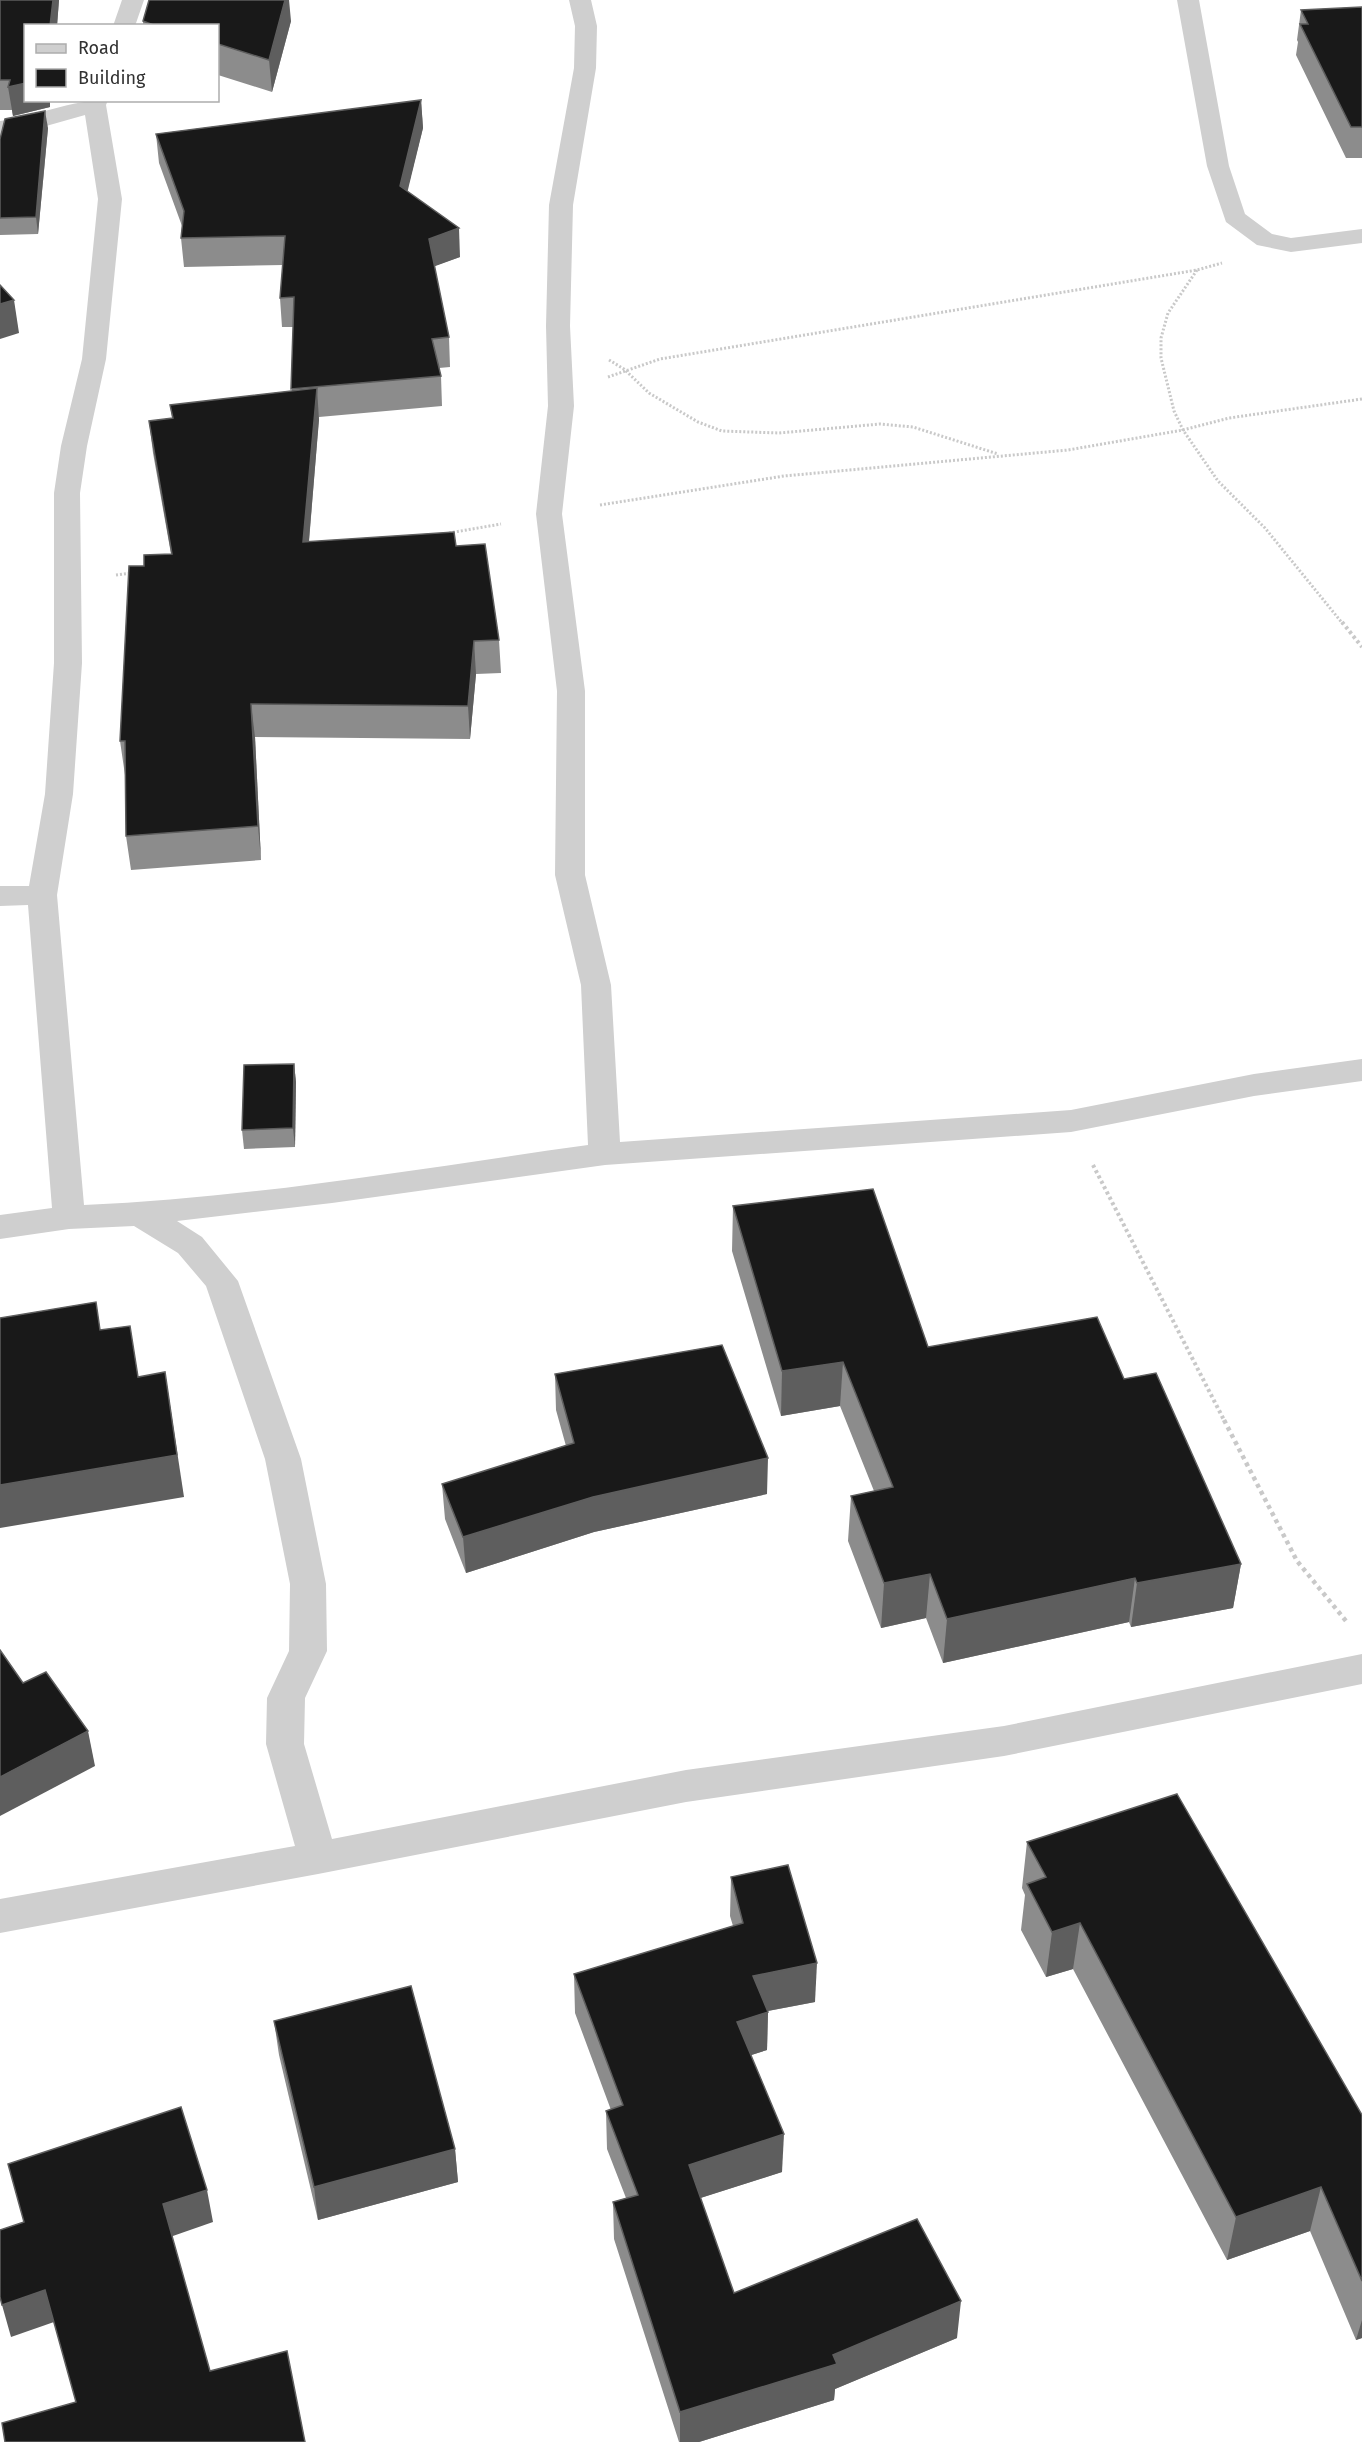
<svg xmlns="http://www.w3.org/2000/svg" width="1362" height="2442" font-family="'Fira Sans',sans-serif">
  <style>
    .lines { fill: none; stroke-linecap: round; stroke-linejoin: round }
    .path-far2 { stroke: #c9c9c9; stroke-width: 3; stroke-dasharray: 2 2; stroke-linecap: butt }
    .path-far1 { stroke: #c9c9c9; stroke-width: 4; stroke-dasharray: 3 3; stroke-linecap: butt }
    .path { stroke: #c9c9c9; stroke-width: 4.5; stroke-dasharray: 4 4; stroke-linecap: butt }
    .minor { fill: #cfcfcf; fill-rule: evenodd }
    .wall { fill: #8c8c8c }
    .shaded-wall { fill: #5e5e5e }
    .building { fill: #191919; stroke: #5e5e5e; stroke-width: 1.5 }
  </style>
  <rect width="100%" height="100%" fill="#fff"/>
  <g class="lines">
    <!-- path-far2 -->
    <g class="path-far2">
      <polyline points="1197,270 1168,313 1161,338 1161,358 1174,411 1183,430 1218,481 1265,528 1343,624"/>
      <polyline points="609,360 624,369 649,393 698,422 722,431 779,433 880,424 913,427 998,454"/>
      <polyline points="608,377 660,359 1197,270 1222,263"/>
      <polyline points="600,505 784,476 1068,450 1183,430 1229,418 1362,399"/>
      <polyline points="449,533 501,524"/>
      <polyline points="116,575 132,573"/>
    </g>
    <!-- path-far1 -->
    <g class="path-far1">
      <polyline points="1342,622 1362,647"/>
      <polyline points="1093,1165 1225,1422"/>
    </g>
    <!-- path -->
    <polyline class="path" points="1224,1420 1297,1561 1346,1621"/>
    <!-- minor -->
    <g class="minor">
      <polygon points="122,0 144,0 135,26 113,26"/>
      <path d="M569,0h22l6,26 -1,42 -23,137 -3,121 4,80 -12,108 23,177v184l26,110 9,157 451,-32 183,-36 108,-15v22l-108,15 -183,36 -466,33 -273,38 -155,18 25,16 36,44 63,178 25,125 1,67 -22,47 -1,46 28,95 354,-69 318,-44 358,-72v30l-358,72 -318,46 -368,72 -318,59v-34l295,-53 -29,-102 1,-46 22,-47 1,-67 -25,-125 -59,-173 -28,-33 -44,-27 -65,3 -69,10v-24l52,-7 -24,-303 -28,1v-20h29l16,-92 9,-131v-170l7,-47 21,-87 16,-160 -13,-84 -53,15 -32,5v-14c36,-5 71,-21 108,-21l-2,5 16,94 -16,160 -19,87 -7,47 2,170 -9,131 -16,101 27,310c169,-7 337,-37 504,-60l-7,-160 -26,-110 2,-184 -21,-177 12,-108 -2,-80 3,-121 25,-137 1,-42z"/>
      <polygon points="1177,0 1199,0 1229,166 1245,214 1272,234 1291,238 1362,229 1362,243 1291,252 1257,245 1226,222 1207,166"/>
    </g>
  </g>
  <!-- wall -->
  <g class="wall">
    <polygon points="0,0 59,0 57,26 26,100 50,100 50,107 13,116 12,110 0,110"/>
    <polygon points="1362,7 1362,158 1346,158 1296,55 1298,42 1297,40 1301,10"/>
    <polygon points="143,21 291,21 272,92 218,75 218,26 143,26"/>
    <polygon points="421,100 423,128 407,191 460,257 434,266 449,337 450,367 439,368 441,376 442,406 319,417 309,542 456,546 499,640 501,673 476,674 470,739 255,737 261,860 131,870 126,836 126,774 125,775 120,741 144,566 171,554 153,453 149,421 172,418 170,405 292,391 293,327 282,327 280,298 283,265 184,267 181,238 182,226 159,163 156,134"/>
    <polygon points="48,128 38,234 0,235 0,139"/>
    <polygon points="294,1064 296,1082 295,1147 244,1149 242,1130"/>
    <polygon points="733,1206 928,1347 1124,1379 1241,1564 1233,1608 1131,1627 1129,1622 943,1663 926,1618 881,1628 848,1541 851,1496 874,1491 840,1406 781,1416 732,1251"/>
    <polygon points="555,1374 767,1494 594,1532 466,1573 445,1519 442,1484 566,1446 556,1410"/>
    <polygon points="1027,1842 1362,2115 1362,2338 1356,2340 1310,2231 1227,2260 1073,1969 1046,1977 1021,1930 1025,1895 1022,1888"/>
    <polygon points="731,1877 815,2002 768,2011 767,2050 751,2055 782,2172 700,2198 734,2293 957,2338 835,2389 834,2400 699,2442 679,2442 614,2239 613,2202 626,2198 607,2149 606,2111 611,2110 575,2013 574,1974 733,1926 730,1916"/>
    <polygon points="274,2021 455,2149 458,2182 318,2220 279,2055"/>
  </g>
  <!-- shaded-wall -->
  <g class="shaded-wall">
    <polygon points="53,0 59,0 57,26 50,26"/>
    <polygon points="285,0 289,0 291,21 272,92 269,60"/>
    <polygon points="26,83 26,100 50,100 50,107 13,116 8,87"/>
    <polygon points="421,100 423,128 402,214 400,186"/>
    <polygon points="45,111 48,128 38,234 36,217"/>
    <polygon points="459,228 460,257 430,268 429,239"/>
    <polygon points="14,300 19,333 0,339 0,304"/>
    <polygon points="317,388 319,420 306,575 303,542"/>
    <polygon points="474,641 476,674 470,739 468,706"/>
    <polygon points="251,704 255,737 261,860 258,826"/>
    <polygon points="294,1064 296,1082 295,1147 293,1128"/>
    <polygon points="843,1362 840,1406 781,1416 782,1371"/>
    <polygon points="165,1372 184,1497 0,1528 0,1485"/>
    <polygon points="768,1458 767,1494 594,1532 466,1573 463,1537 593,1497"/>
    <polygon points="1241,1564 1233,1608 1131,1627 1137,1583"/>
    <polygon points="930,1574 926,1618 881,1628 884,1583"/>
    <polygon points="1135,1578 1129,1622 943,1663 947,1619"/>
    <polygon points="88,1731 95,1766 0,1816 0,1777"/>
    <polygon points="1080,1923 1073,1969 1046,1977 1052,1932"/>
    <polygon points="817,1963 815,2002 752,2014 753,1976"/>
    <polygon points="768,2012 767,2050 736,2060 737,2022"/>
    <polygon points="784,2134 782,2172 688,2202 689,2165"/>
    <polygon points="455,2149 458,2182 318,2220 314,2187"/>
    <polygon points="1321,2187 1310,2231 1227,2260 1236,2217"/>
    <polygon points="207,2190 213,2222 170,2237 163,2204"/>
    <polygon points="45,2290 54,2322 11,2337 2,2305"/>
    <polygon points="961,2301 957,2338 835,2389 834,2400 699,2442 680,2442 680,2412 833,2355"/>
    <polygon points="1362,2320 1362,2338 1356,2340"/>
  </g>
  <!-- building -->
  <g class="building">
    <polygon points="0,0 53,0 50,26 26,26 26,83 8,87 10,80 0,80"/>
    <polygon points="149,0 285,0 269,60 218,44 218,26 156,26 143,21"/>
    <polygon points="1362,7 1362,127 1351,127 1300,24 1308,24 1301,10"/>
    <polygon points="421,100 400,186 459,228 429,239 449,337 432,339 441,376 291,389 294,297 280,298 285,236 181,238 184,211 156,134"/>
    <polygon points="45,111 36,217 0,218 0,139 5,119"/>
    <polygon points="0,285 14,300 0,304"/>
    <polygon points="317,388 303,542 454,532 456,546 485,544 499,640 474,641 468,706 251,704 258,826 126,836 125,741 120,741 129,566 144,566 144,555 172,554 149,421 173,418 170,405"/>
    <polygon points="294,1064 293,1128 242,1130 244,1065"/>
    <polygon points="873,1189 928,1347 1097,1317 1124,1379 1156,1373 1241,1564 1137,1583 1135,1578 947,1619 930,1574 884,1583 851,1496 893,1487 843,1362 782,1371 733,1206"/>
    <polygon points="96,1302 100,1330 130,1326 138,1377 165,1372 177,1455 0,1485 0,1318"/>
    <polygon points="722,1345 768,1458 593,1497 463,1537 442,1484 574,1443 555,1374"/>
    <polygon points="0,1650 23,1683 46,1672 88,1731 0,1777"/>
    <polygon points="1177,1794 1362,2115 1362,2281 1321,2187 1236,2217 1080,1923 1052,1932 1027,1884 1046,1877 1027,1842"/>
    <polygon points="788,1865 817,1963 753,1976 768,2012 737,2022 784,2134 689,2165 734,2293 917,2219 961,2301 833,2355 837,2364 680,2412 613,2202 638,2195 606,2111 623,2105 574,1974 743,1923 731,1877"/>
    <polygon points="411,1986 455,2149 314,2187 274,2021"/>
    <polygon points="181,2107 207,2190 163,2204 210,2371 287,2351 305,2442 5,2442 2,2423 76,2402 45,2290 2,2305 0,2297 0,2230 24,2222 8,2164"/>
  </g>
  <!-- legend -->
  <rect x="24" y="24" width="195" height="78" fill="#ffffff" stroke="#adadad" stroke-width="1.5"/>
  <rect x="36" y="44" width="30" height="9" fill="#cfcfcf" stroke="#adadad" stroke-width="1.5"/>
  <text x="78" y="54" font-size="18" fill="#323232">Road</text>
  <rect x="36" y="69" width="30" height="18" fill="#191919" stroke="#adadad" stroke-width="1.5"/>
  <text x="78" y="84" font-size="18" fill="#323232">Building</text>
</svg>
